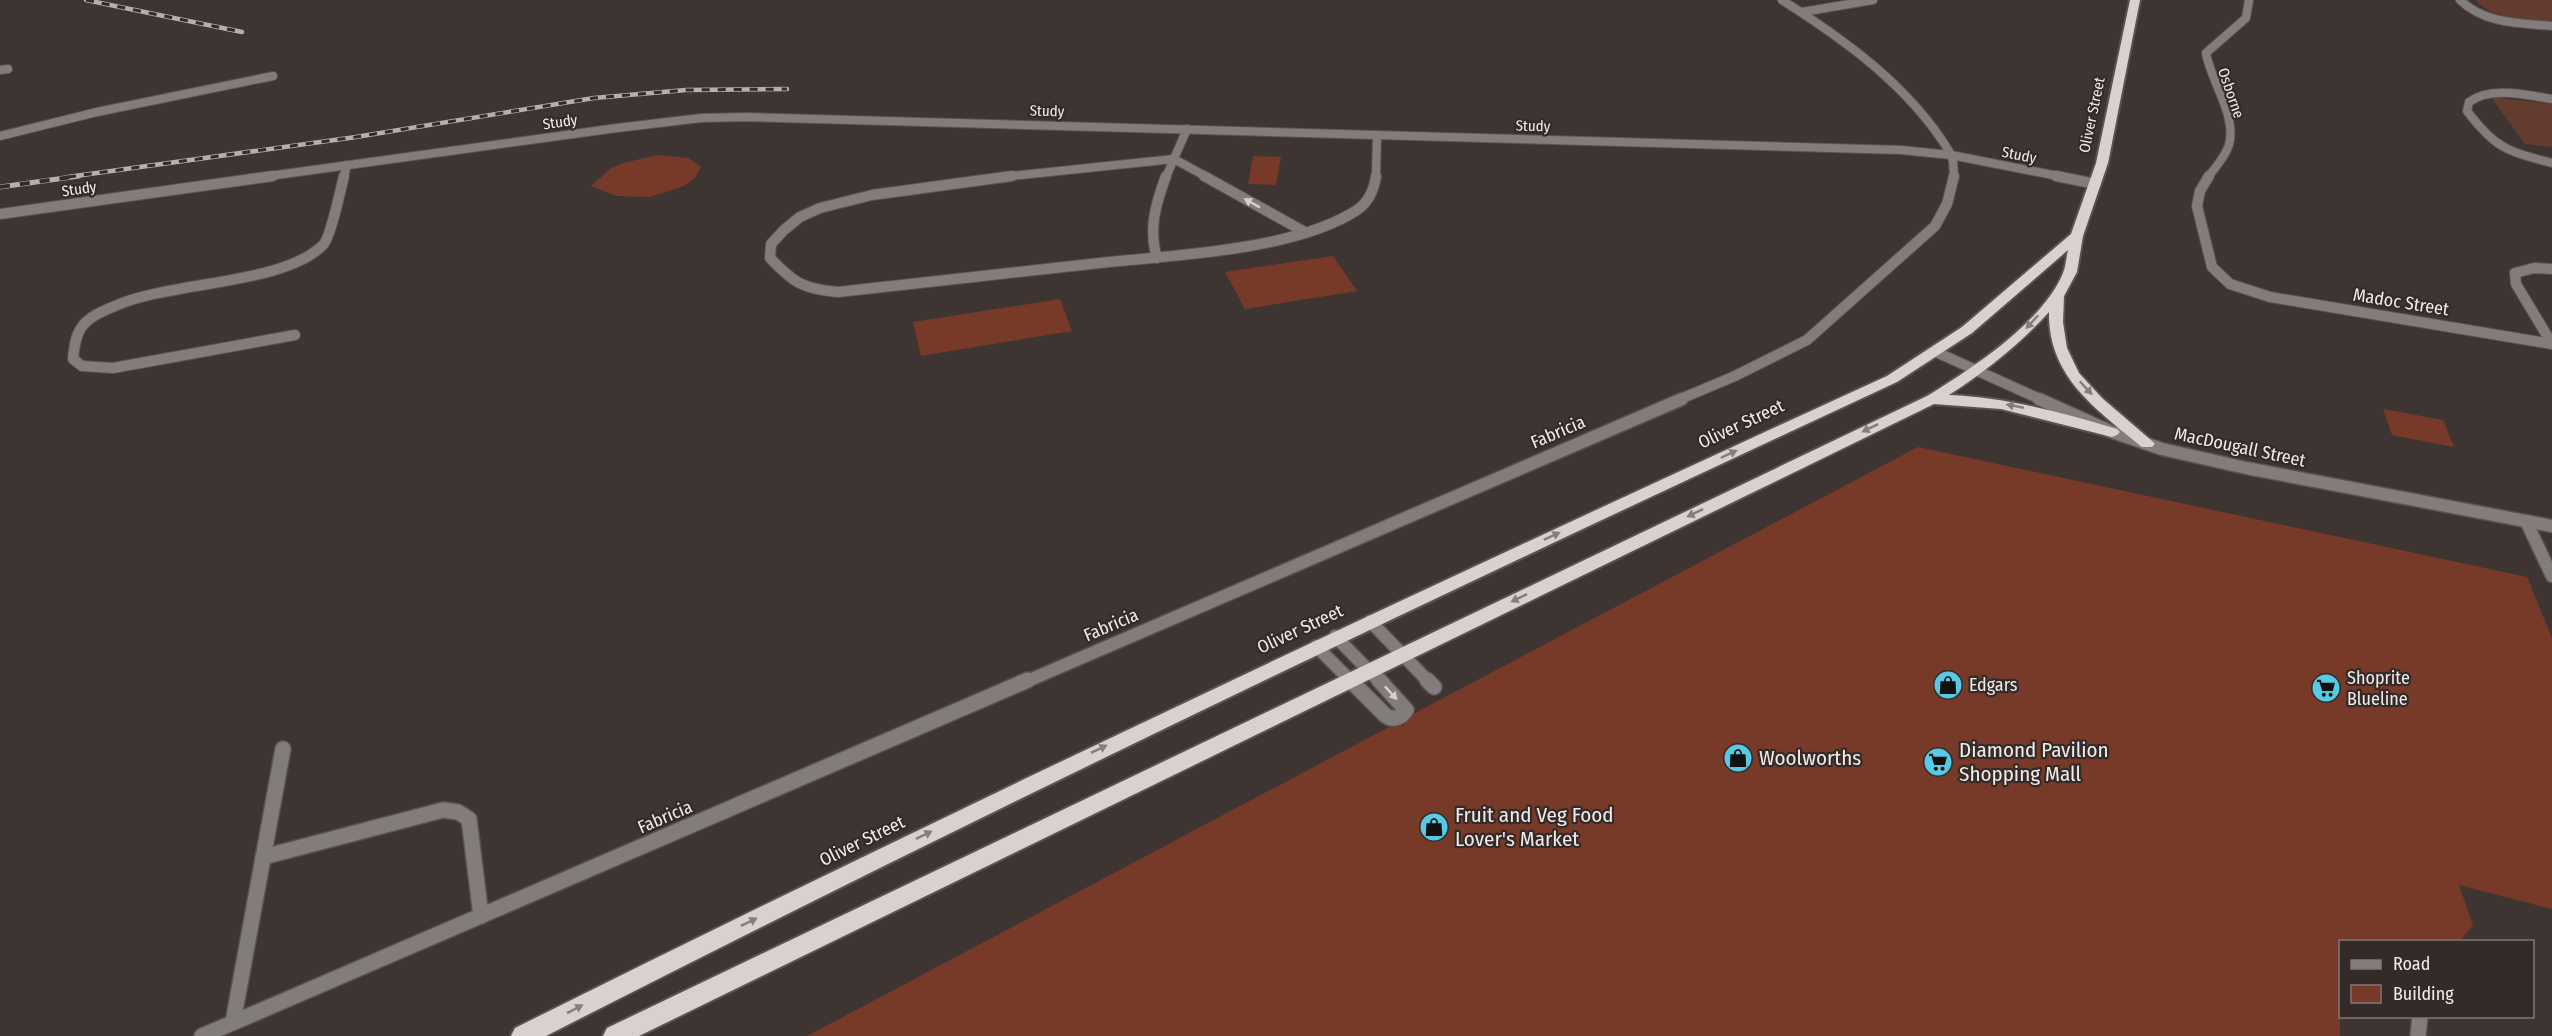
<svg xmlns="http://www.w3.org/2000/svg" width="2552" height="1036" font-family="'Fira Sans Condensed',sans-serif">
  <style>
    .green { fill: #633b2f }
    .building { fill: #773928 }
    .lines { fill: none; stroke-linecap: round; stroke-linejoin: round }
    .service-far3-casing { stroke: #5a5250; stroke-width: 10 }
    .service-far2-casing { stroke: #5a5250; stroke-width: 12 }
    .service-far1-casing { stroke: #5a5250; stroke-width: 15 }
    .service-casing { stroke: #5a5250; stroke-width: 18 }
    .minor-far3-casing { stroke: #5a5250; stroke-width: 10 }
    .minor-far2-casing { stroke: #5a5250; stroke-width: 12 }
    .minor-far1-casing { stroke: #5a5250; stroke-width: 15 }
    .minor-casing { stroke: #5a5250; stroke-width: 18 }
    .tertiary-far1-casing { stroke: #5a5250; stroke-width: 12 }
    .tertiary-casing { stroke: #5a5250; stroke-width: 15 }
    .trunk-casing { stroke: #5a5250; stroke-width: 4 }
    .service-far3 { stroke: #827d7c; stroke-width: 8 }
    .service-far2 { stroke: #827d7c; stroke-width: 10 }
    .service-far1 { stroke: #827d7c; stroke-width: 12 }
    .service { stroke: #827d7c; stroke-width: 15 }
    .minor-far3 { stroke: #827d7c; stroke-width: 8 }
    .minor-far2 { stroke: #827d7c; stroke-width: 10 }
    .minor-far1 { stroke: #827d7c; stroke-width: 12 }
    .minor { stroke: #827d7c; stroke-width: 15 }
    .tertiary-far1 { stroke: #827d7c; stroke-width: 10 }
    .tertiary { stroke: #827d7c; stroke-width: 12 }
    .trunk { fill: #dad0ce; fill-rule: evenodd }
    .rail-far1-casing { stroke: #b6afad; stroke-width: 4.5 }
    .rail-casing { stroke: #b6afad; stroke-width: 5 }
    .rail-far1 { stroke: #342b29; stroke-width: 3; stroke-dasharray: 8; stroke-linecap: butt }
    .rail { stroke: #342b29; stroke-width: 4; stroke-dasharray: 10; stroke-linecap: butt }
    .oneway { fill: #d4cfce }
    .oneway2 { fill: #877e7c }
    .labels { text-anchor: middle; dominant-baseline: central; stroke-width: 4.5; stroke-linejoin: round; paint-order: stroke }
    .far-street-label { font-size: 15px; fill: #f0eae9; stroke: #342b29 }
    .street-label { font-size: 18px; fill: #f0eae9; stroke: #342b29 }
    .poi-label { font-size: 18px; fill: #f0eae9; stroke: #342b29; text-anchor: start }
    .near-poi-label { font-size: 21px; fill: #f0eae9; stroke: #342b29; text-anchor: start }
  </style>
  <rect width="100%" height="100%" fill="#3e3533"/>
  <!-- green -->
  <g class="green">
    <path d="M2476,0h76v22c-25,-3 -59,-1 -76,-22z"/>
    <polygon points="2491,97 2552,104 2552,147 2525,144"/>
  </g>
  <!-- building -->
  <g class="building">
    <polygon points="658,155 688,158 701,167 694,179 684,186 650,197 616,196 591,186 610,169 623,163"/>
    <polygon points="1253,156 1281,157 1276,185 1248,184"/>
    <polygon points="1333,256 1357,291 1245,309 1225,272"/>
    <polygon points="1060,299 1072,331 921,356 913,322"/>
    <polygon points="2383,409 2443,420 2454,447 2392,435"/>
    <polygon points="1918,447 2527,577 2552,638 2552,909 2459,885 2473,925 2459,942 2340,942 2340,1036 807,1036 1389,727 1403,726 1415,713"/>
  </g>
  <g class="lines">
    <!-- service-far3 casing -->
    <g class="service-far3-casing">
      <g id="service-far3">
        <polyline points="1802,12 1873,0"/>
        <polyline points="0,70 8,69"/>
        <polyline points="0,136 97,112 273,76"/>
        <polyline points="344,177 347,165"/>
        <polyline points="1001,177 1174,159 1207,177"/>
        <polyline points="1166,177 1187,129"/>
        <polyline points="1376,177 1377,135"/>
      </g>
    </g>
    <!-- service-far2 casing -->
    <g class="service-far2-casing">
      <g id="service-far2">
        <path d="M1012,176l-140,19 -52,13 -20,9 -16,13 -13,14 -1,14c24,25 33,31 68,34 90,-10 181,-20 271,-30 71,-7 189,-13 248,-52 12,-8 17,-20 19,-34"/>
        <polyline points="1204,176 1303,231"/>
        <path d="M1157,258c-9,-29 -1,-55 9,-82"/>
        <path d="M295,335l-182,33 -31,-2 -9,-7c1,-10 2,-22 8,-31 7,-11 22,-17 34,-22 56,-25 168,-21 208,-61 7,-6 18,-57 21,-69"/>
      </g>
    </g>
    <!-- service-far1 casing -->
    <g class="service-far1-casing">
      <g id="service-far1">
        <polyline points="1370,621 1429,682"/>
        <polyline points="1335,636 1380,682"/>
        <polyline points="1316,646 1352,682"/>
      </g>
    </g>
    <!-- service casing -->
    <g class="service-casing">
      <g id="service">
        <path d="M1350,680l35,35c8,6 16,3 21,-5l-27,-30"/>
        <polyline points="1427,680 1434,687"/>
        <polyline points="263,857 443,810 458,812 469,819 481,916"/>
        <polyline points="233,1022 283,749"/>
        <polyline points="2418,1036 2420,1016"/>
      </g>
    </g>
    <!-- minor-far3 casing -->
    <g class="minor-far3-casing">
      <g id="minor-far3">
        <path d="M1782,0c63,40 127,86 167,151l4,10 1,16"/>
        <path d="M2460,0c25,24 59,23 92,26"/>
        <path d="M2552,99c-26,-4 -61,-13 -83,3l-2,9c29,38 40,40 85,52"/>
        <polyline points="262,177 617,128 701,118 747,117 1901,150 1951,155 2063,177"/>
        <path d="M2208,177c8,-10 17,-20 21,-32 8,-30 -18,-63 -23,-92l40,-35 3,-18"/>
      </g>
    </g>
    <!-- minor-far2 casing -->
    <g class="minor-far2-casing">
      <g id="minor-far2">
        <polyline points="2056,176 2096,184"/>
        <polyline points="2209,176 2200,191 2197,206 2212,267 2230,284 2270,297 2552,344"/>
        <polyline points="0,214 273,176"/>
        <polyline points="2552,269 2534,268 2515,273 2516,284 2552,344"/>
        <polyline points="1678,400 1735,376 1807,340 1935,226 1947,204 1954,176"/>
      </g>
    </g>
    <!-- minor-far1 casing -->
    <g class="minor-far1-casing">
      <g id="minor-far1">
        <polyline points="2526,521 2552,576"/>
        <polyline points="1025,682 1682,399"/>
      </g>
    </g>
    <!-- minor casing -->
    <g class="minor-casing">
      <polyline id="minor" points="202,1036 1028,680"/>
    </g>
    <!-- tertiary-far1 casing -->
    <g class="tertiary-far1-casing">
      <polyline id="tertiary-far1" points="1936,352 2042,400"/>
    </g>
    <!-- tertiary casing -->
    <g class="tertiary-casing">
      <polyline id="tertiary" points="2039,399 2112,432 2162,449 2246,468 2552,526"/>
    </g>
    <!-- trunk casing -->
    <g class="trunk-casing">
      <path id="trunk" d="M2130,0h10l-32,163 -25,73 -6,36 -13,24 -1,26 4,26 12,25 23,25 50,43 3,3 -3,3h-10c-46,-38 -94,-70 -93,-135 -30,33 -63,59 -100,83 57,2 113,18 168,34l3,3 -3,3 -5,2 -111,-28 -67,-5 -1295,632h-36l4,-8 1320,-632c44,-27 116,-74 136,-123 3,-7 3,-15 5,-23l-96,83 -75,49c-454,211 -905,426 -1351,654h-35l4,-8c453,-226 911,-441 1372,-652l75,-49 109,-93 25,-71z"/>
    </g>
    <!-- service-far3 -->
    <use href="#service-far3" class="service-far3"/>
    <!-- service-far2 -->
    <use href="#service-far2" class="service-far2"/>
    <!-- service-far1 -->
    <use href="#service-far1" class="service-far1"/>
    <!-- service -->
    <use href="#service" class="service"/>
    <!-- minor-far3 -->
    <use href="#minor-far3" class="minor-far3"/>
    <!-- minor-far2 -->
    <use href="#minor-far2" class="minor-far2"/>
    <!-- minor-far1 -->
    <use href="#minor-far1" class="minor-far1"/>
    <!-- minor -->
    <use href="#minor" class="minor"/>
    <!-- tertiary-far1 -->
    <use href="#tertiary-far1" class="tertiary-far1"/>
    <!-- tertiary -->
    <use href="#tertiary" class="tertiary"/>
    <!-- trunk -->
    <use href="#trunk" class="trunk"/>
    <!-- rail-far1 casing -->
    <g class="rail-far1-casing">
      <g id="rail-far1">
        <polyline points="86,0 242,32"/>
        <polyline points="68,177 356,137 594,98 686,90 787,89"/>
      </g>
    </g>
    <!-- rail casing -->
    <g class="rail-casing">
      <polyline id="rail" points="0,187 79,176"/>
    </g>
    <!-- rail-far1 -->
    <use href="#rail-far1" class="rail-far1"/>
    <!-- rail -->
    <use href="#rail" class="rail"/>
  </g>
  <!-- one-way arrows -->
  <defs><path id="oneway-solid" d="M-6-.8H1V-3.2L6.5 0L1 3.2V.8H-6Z" transform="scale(1.5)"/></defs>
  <g class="oneway">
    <use href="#oneway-solid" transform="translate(1252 203) rotate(-151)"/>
    <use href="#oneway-solid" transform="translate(1391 693) rotate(47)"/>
  </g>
  <g class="oneway2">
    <use href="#oneway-solid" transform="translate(2032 322) rotate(133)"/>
    <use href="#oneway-solid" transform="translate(2086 388) rotate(47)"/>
    <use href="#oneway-solid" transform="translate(2015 406) rotate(-169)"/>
    <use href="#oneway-solid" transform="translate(1870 428) rotate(154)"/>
    <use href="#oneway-solid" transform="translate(1729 454) rotate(-25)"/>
    <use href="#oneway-solid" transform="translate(1695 513) rotate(154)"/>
    <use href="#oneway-solid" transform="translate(1552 536) rotate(-25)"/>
    <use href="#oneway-solid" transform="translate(1519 598) rotate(154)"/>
    <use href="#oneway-solid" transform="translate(1099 749) rotate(-26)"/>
    <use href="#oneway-solid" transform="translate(924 835) rotate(-26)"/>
    <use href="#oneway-solid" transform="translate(749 922) rotate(-26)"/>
    <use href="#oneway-solid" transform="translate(575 1009) rotate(-27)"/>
  </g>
  <!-- icons -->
  <defs>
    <g id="shop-disc" transform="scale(1.5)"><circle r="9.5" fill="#58c9e3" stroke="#342b29"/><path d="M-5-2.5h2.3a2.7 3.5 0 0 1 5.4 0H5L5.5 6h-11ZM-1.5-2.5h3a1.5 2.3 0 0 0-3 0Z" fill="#111"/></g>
    <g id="supermarket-disc" transform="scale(1.5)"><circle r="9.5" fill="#58c9e3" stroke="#342b29"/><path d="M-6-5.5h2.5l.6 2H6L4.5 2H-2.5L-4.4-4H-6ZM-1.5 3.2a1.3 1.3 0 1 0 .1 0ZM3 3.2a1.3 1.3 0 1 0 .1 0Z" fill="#111"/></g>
  </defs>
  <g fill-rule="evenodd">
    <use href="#shop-disc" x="1948" y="685"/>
    <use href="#supermarket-disc" x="2326" y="688"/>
    <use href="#shop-disc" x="1738" y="758"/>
    <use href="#supermarket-disc" x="1938" y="762"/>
    <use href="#shop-disc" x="1434" y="827"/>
  </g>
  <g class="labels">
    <!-- far-street labels -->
    <g class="far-street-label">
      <text transform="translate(2231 93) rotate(71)">Osborne</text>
      <text transform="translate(1047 111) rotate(2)">Study</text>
      <text transform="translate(2092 115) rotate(-78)">Oliver Street</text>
      <text transform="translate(560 122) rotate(-8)">Study</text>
      <text transform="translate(1533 126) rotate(2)">Study</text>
      <text transform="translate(2019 155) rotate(11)">Study</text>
      <text transform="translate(79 189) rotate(-8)">Study</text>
    </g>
    <!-- street labels -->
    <g class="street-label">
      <text transform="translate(2401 302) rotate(9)">Madoc Street</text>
      <text transform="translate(1741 424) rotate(-25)">Oliver Street</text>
      <text transform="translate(1558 432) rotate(-23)">Fabricia</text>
      <text transform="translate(2240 447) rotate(12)">MacDougall Street</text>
      <text transform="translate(1111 625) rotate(-23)">Fabricia</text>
      <text transform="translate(1300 629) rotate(-25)">Oliver Street</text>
      <text transform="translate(665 817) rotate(-23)">Fabricia</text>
      <text transform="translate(862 841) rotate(-26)">Oliver Street</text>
    </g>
    <!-- poi labels -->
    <g class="poi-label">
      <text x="2347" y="678">Shoprite<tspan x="2347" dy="21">Blueline</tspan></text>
      <text x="1969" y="685">Edgars</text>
    </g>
    <!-- near-poi labels -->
    <g class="near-poi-label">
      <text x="1959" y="750">Diamond Pavilion<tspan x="1959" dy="24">Shopping Mall</tspan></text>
      <text x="1759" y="758">Woolworths</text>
      <text x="1455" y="815">Fruit and Veg Food<tspan x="1455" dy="24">Lover's Market</tspan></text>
    </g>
  </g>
  <!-- legend -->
  <rect x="2339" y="940" width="195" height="78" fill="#342b29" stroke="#7f7776" stroke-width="1.5"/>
  <rect x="2351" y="960" width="30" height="9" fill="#827d7c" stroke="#7f7776" stroke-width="1.5"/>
  <text x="2393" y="970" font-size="18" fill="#f0eae9">Road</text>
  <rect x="2351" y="985" width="30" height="18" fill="#773928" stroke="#7f7776" stroke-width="1.5"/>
  <text x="2393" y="1000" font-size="18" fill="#f0eae9">Building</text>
</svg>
